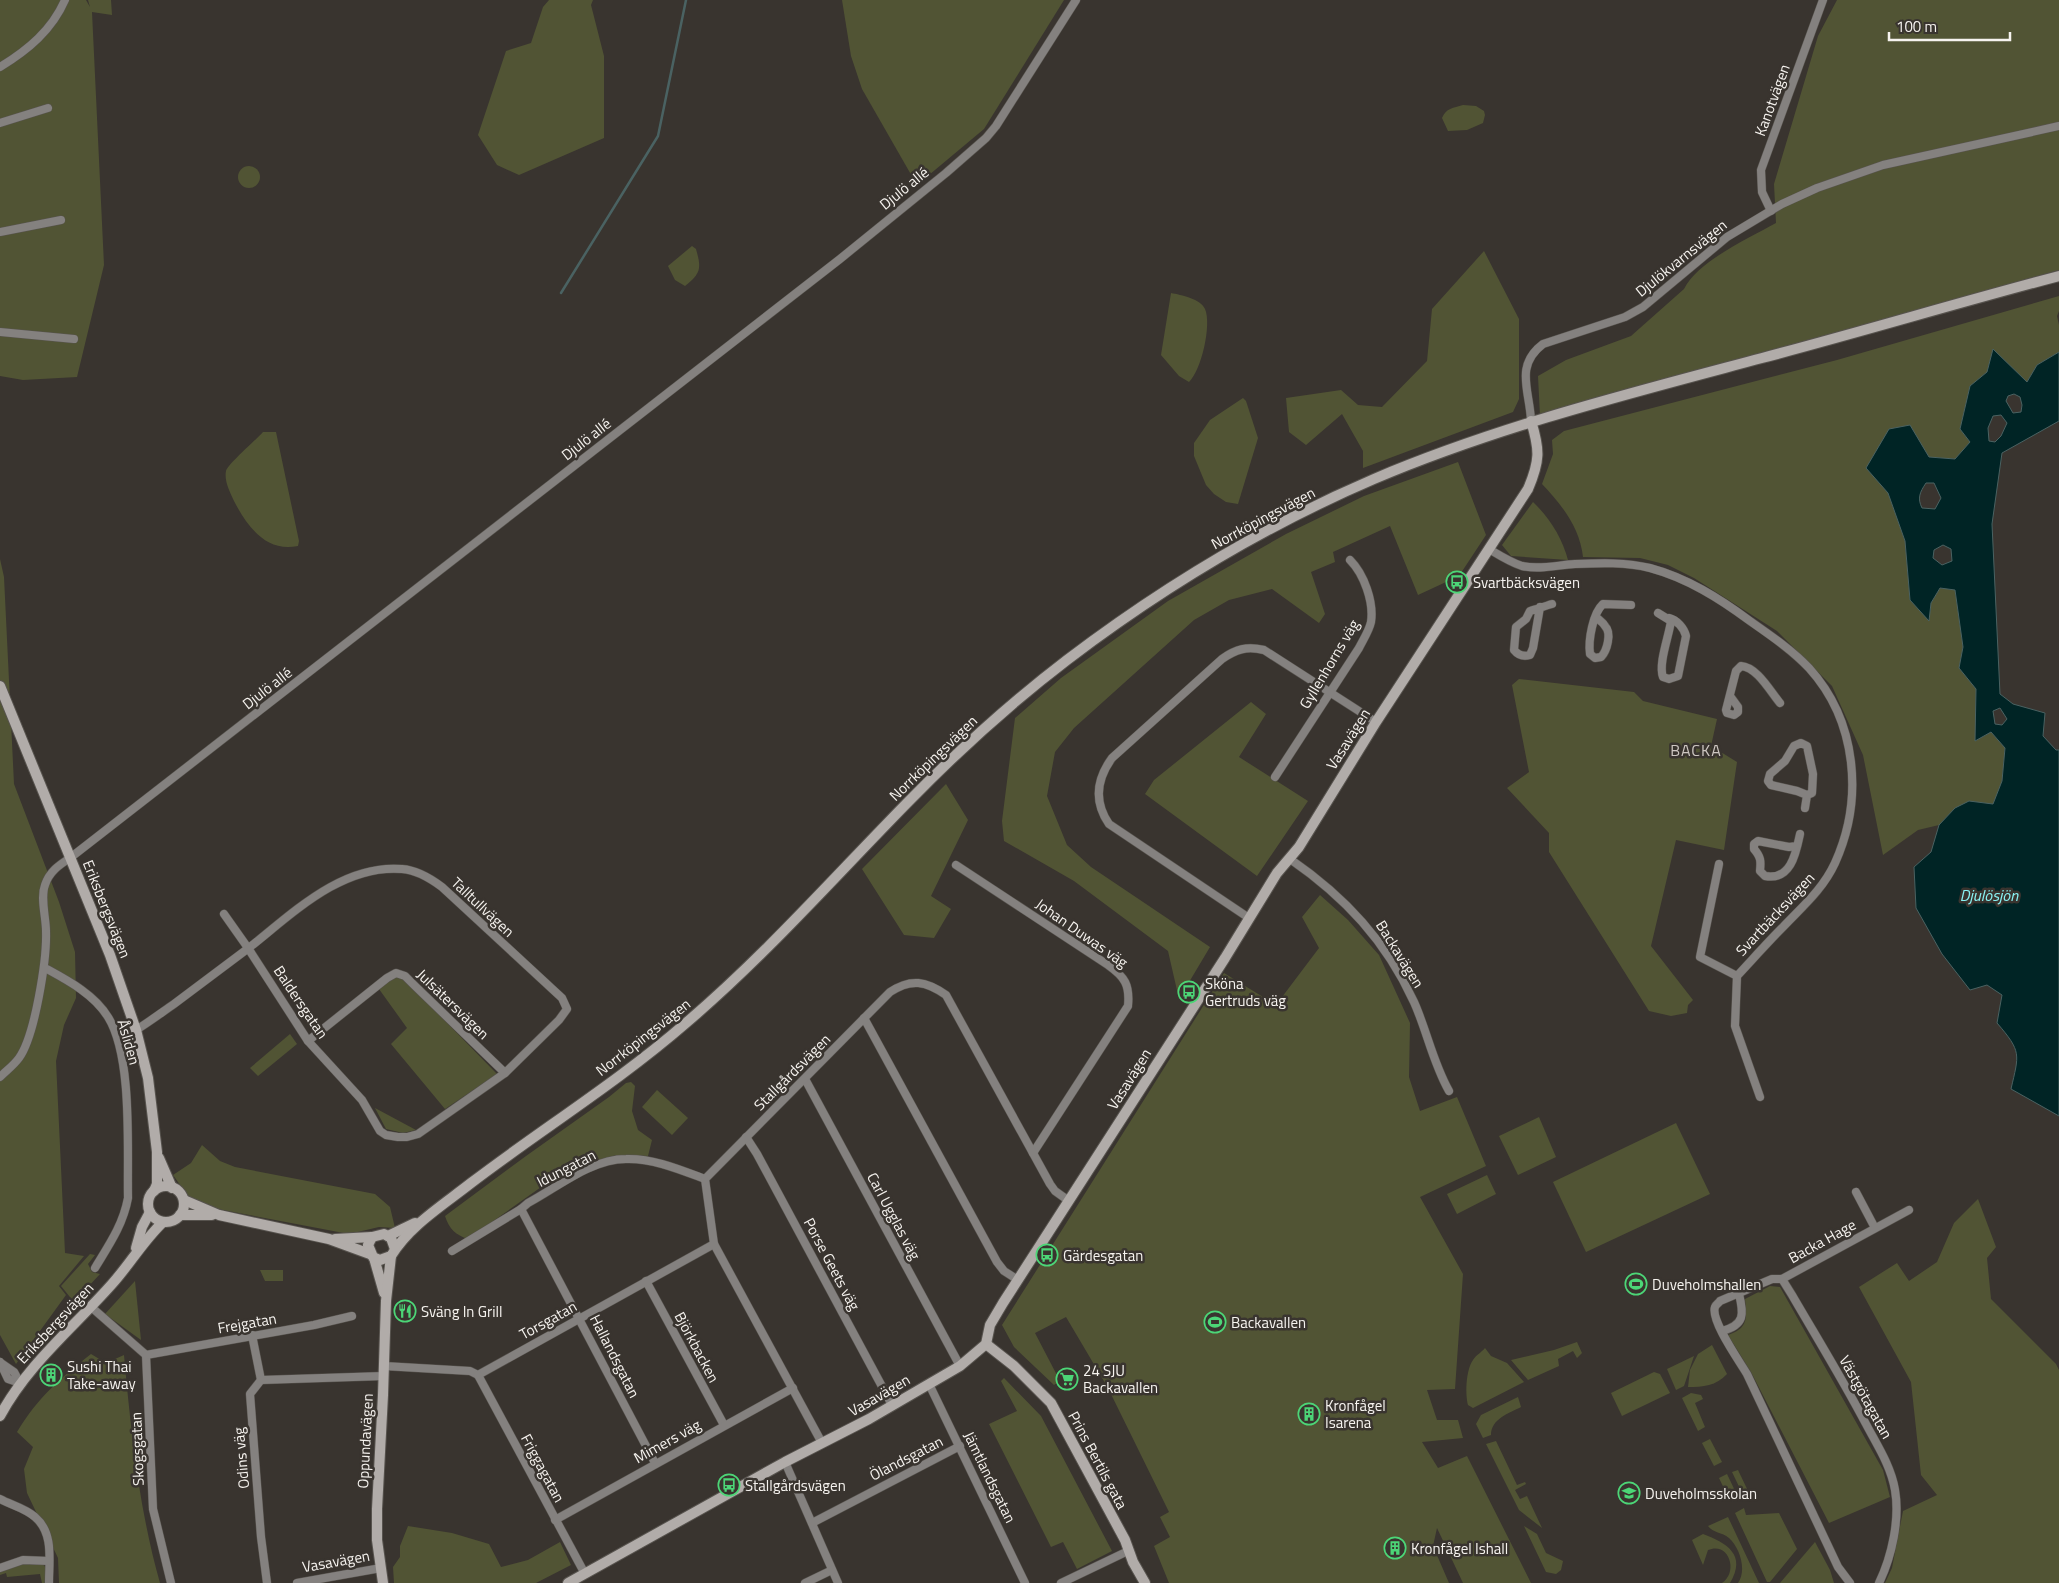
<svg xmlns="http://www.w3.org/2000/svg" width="2059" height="1583" font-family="'Titillium Web',sans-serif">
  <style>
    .green { fill: #515434 }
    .water { fill: #002425; stroke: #4a6262; fill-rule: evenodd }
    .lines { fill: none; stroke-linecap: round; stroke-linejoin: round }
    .stream { stroke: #4a6262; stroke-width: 2.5 }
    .street-casing { stroke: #57534e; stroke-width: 9 }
    .secondary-casing { stroke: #57534e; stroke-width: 12 }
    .street { stroke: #84817f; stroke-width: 8 }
    .secondary { stroke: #b1aca9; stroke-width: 10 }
    .labels { text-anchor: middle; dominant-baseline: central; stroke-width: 5; stroke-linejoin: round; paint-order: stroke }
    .street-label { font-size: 15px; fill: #f6f3ef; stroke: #39342f }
    .poi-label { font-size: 15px; fill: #f6f3ef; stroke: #39342f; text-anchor: start }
    .neighbourhood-label { font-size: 16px; letter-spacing: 1px; fill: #cdc6c1; stroke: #39342f }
    .water-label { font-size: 16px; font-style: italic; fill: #8af4f5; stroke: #39342f }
  </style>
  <rect width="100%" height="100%" fill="#39342f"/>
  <!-- green -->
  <g class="green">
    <polygon points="0,0 86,0 90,7 88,0 111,0 112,15 92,12 104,265 77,377 23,380 0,376"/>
    <polygon points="549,0 593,0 591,5 604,56 604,138 519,175 497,165 478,135 506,51 531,43 543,7"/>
    <polygon points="842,0 1064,0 984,129 917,185 862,89 851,56"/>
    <path d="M1837,0h222v270l-519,146 -2,-40 28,-16 65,-24 53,-47c14,-28 65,-51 92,-66l-2,-39 44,-148z"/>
    <path d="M1463,105l13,1 8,5 1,4 -2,8 -16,7 -19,1 -6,-13c4,-10 11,-10 21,-13z"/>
    <circle cx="249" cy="177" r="11"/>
    <path d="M692,246l4,3c5,18 6,24 -11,37l-10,-6 -7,-14z"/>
    <polygon points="1484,251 1519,319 1519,399 1513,412 1363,468 1363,451 1342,414 1306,445 1289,432 1286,398 1341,390 1358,405 1382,407 1427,361 1432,309"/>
    <path d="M1171,293c10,2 30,6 34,16 7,16 -4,62 -16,73l-10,-6 -18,-21z"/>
    <path d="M2059,296v15l-2,5 2,9v27l-22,13 -10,17 -34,-32 -6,22 -17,14 -10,43 10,13 -15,17 -26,-2 -62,11 21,25 17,48 5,59 19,20 2,-17 9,-15 15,2 8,57 -4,21 17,20 -1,53 16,-9 14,16 -3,33 -9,24 -38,3 -16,17 -21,5 -35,25 -20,-100 -31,-69 -55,-55 -83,-53 -26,-13 -28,-7 -57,-1c-3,-29 -21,-52 -41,-73l11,-30 -1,-14 12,-9 273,-71z"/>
    <polygon points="1243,398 1246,401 1258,438 1238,504 1226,502 1214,494 1206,485 1194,456 1194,443 1210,420"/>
    <path d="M263,432h13l23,109 -1,5c-32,7 -51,-20 -64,-45 -4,-9 -10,-20 -8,-30 1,-6 31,-32 37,-39z"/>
    <polygon points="1458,462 1486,535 1459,576 1418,595 1390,526 1333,552 1335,562 1311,572 1325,614 1319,623 1272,589 1229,600 1194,620 1074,728 1055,752 1047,796 1067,845 1091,867 1210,947 1179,999 1168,951 1074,881 1004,841 1002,821 1015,718 1061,678 1168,601 1286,534 1364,496"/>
    <path d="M1533,502c17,16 29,36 35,58l-57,-4 -9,-11z"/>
    <polygon points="0,559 4,577 14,784 59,902 75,952 76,998 64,1025 56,1061 65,1253 84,1256 59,1286 66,1295 16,1364 0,1335"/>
    <polygon points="1519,679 1634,692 1643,701 1717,719 1711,746 1737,762 1724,850 1676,840 1651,946 1693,1000 1688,1005 1687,1013 1671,1016 1649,1011 1549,852 1549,833 1507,788 1529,772 1512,685"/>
    <polygon points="1251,702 1266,714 1239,757 1308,801 1257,876 1145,794 1154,780"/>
    <polygon points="946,784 968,820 931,896 951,909 934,938 904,935 862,869"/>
    <polygon points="1320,895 1348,920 1379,955 1410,1023 1409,1077 1420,1111 1457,1097 1486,1166 1420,1197 1463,1274 1455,1389 1427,1390 1437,1420 1458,1420 1463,1438 1422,1442 1438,1468 1467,1456 1531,1583 1463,1583 1437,1528 1433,1546 1449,1583 1169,1583 1154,1546 1170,1537 1160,1517 1169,1512 1108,1388 1066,1317 1035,1333 1060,1381 1054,1385 1014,1347 1002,1325 1224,973 1276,1005 1319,948 1302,917"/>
    <polygon points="395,977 402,979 412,987 497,1074 445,1109 391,1044 407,1028 379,989"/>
    <polygon points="290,1034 297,1044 258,1076 250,1068"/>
    <path d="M631,1082l4,4 -3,25 6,19 14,10 -4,16 -31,-1 -49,13 -100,71c-12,-4 -19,-10 -23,-23l81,-60 83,-59 17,-14z"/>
    <polygon points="657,1090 688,1118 672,1135 642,1107"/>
    <polygon points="375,1108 416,1130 403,1133 386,1129"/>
    <polygon points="1539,1117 1556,1157 1518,1175 1499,1136"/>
    <polygon points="1676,1123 1710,1194 1586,1252 1553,1182"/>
    <polygon points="202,1145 220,1161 235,1167 375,1194 390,1207 395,1228 379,1227 349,1234 207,1207 188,1196 173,1175 191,1163"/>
    <polygon points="1487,1175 1496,1194 1457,1214 1447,1194"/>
    <polygon points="1978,1199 1996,1247 1987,1258 1991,1299 2056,1364 2059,1370 2059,1583 1885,1583 1892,1568 1903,1511 1937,1495 1921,1475 1911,1382 1859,1287 1897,1263 1909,1281 1937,1262 1954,1223"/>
    <polygon points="90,1254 95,1255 88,1264 92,1272 100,1274 74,1302 61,1286"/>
    <polygon points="260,1270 283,1270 283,1281 265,1281"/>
    <polygon points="135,1281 141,1340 105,1314"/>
    <path d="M1770,1286l10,1 103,183 7,27 -61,26 -78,-151 -23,-37c20,-7 19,-16 17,-36z"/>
    <polygon points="1577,1342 1582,1353 1577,1358 1573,1351 1558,1359 1559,1366 1528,1380 1511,1360 1554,1350"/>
    <path d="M1712,1345l15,29c-11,12 -24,13 -39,13l2,-17 8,-16z"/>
    <path d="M1485,1348l6,8 16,7 17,19 -51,26 -5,-3c-3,-12 -2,-35 5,-45 3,-5 9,-8 12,-12z"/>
    <path d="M91,1354l15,9 18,-8c7,77 15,154 36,228h-101l-1,-25 -31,-65 -3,-24 9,-22 -16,-15c21,-35 43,-53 74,-78z"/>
    <polygon points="1694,1356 1684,1386 1676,1390 1667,1369"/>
    <polygon points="1654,1372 1660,1374 1670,1393 1622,1416 1611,1393"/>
    <polygon points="1004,1378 1041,1416 1112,1551 1077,1569 1063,1542 1051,1547 989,1424 1017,1411 1001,1381"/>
    <polygon points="1691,1393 1701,1395 1703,1399 1695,1403 1705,1427 1698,1431 1682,1398"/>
    <path d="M1518,1397l3,10c-12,6 -30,12 -30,28l-8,3 -7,-14 5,-9z"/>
    <polygon points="1710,1439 1722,1462 1714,1466 1702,1443"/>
    <polygon points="1496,1441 1517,1485 1525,1482 1526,1484 1515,1490 1520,1499 1527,1496 1542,1528 1519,1510 1486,1444"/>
    <polygon points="1738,1470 1749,1493 1743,1495 1732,1472"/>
    <polygon points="1727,1474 1738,1497 1730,1501 1719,1478"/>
    <polygon points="1744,1508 1746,1515 1779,1513 1797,1549 1770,1582 1767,1582 1735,1513"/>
    <path d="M1728,1517l31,66h-21c9,-13 2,-35 -9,-45 -7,-6 -16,-5 -21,-12z"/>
    <polygon points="408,1526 452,1533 489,1544 501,1567 528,1560 560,1542 571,1565 536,1583 394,1583 393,1567 400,1557 400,1546"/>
    <polygon points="1524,1526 1537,1534 1546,1553 1563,1561 1561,1570 1556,1574 1546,1572"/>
    <path d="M1703,1534c24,9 44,21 27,49h-8c17,-11 7,-42 -14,-33l-5,15 -11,-25z"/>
    <polygon points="1815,1542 1830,1570 1834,1583 1780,1583"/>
    <polygon points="22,1563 42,1563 46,1568 48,1583 42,1583 40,1574 7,1577 6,1573 0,1575 0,1571"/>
  </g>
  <!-- water -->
  <path class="water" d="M1993,349l34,33 10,-17 22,-13v69l-57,32 -10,71 8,170 13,10 32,9 -2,23 13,14h3v366l-48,-27c8,-35 11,-37 -14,-66l5,-28 -15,-10 -17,5 -28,-36 -26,-46 -2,-41 17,-15 8,-27 16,-17 14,-7 24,3 9,-23 3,-33 -14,-16 -16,9 1,-52 -17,-21 4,-21 -8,-57 -15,-2 -9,15 -2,18 -19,-21 -5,-59 -17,-48 -22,-25 23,-39 21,-4 19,32 26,2 15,-17 -10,-13 10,-43 17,-14zM2014,394l6,3 2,8 -1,7 -8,1 -7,-12 2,-5zM2001,415l6,8 -6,13 -6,6 -6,-1 -1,-13 5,-12zM1926,483h8l7,15 -6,11 -13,-1c-5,-10 -2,-16 4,-25zM1943,545l8,4 1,12 -10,4 -9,-7 1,-8zM2000,708l7,11 -5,6 -7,-1 -2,-13z"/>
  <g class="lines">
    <!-- stream -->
    <polyline class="stream" points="561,293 658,136 686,0"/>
    <!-- street casing -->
    <g class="street-casing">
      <g id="street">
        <path d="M0,67c28,-17 52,-37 65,-67"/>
        <polyline points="0,123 48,108"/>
        <polyline points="1771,211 1762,192 1761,170 1823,0"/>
        <polyline points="0,232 61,220"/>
        <polyline points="0,332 74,339"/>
        <path d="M1531,421c-1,-30 -17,-55 12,-77l82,-27 18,-10 84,-70 55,-33 35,-16 66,-23 176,-39"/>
        <path d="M1489,549c10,6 21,13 33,17 17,4 36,-1 53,-2 25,-1 51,-2 75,4 37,10 69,30 100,53 20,14 42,29 59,47 48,53 55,131 26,195 -12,26 -32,43 -52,64 -16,16 -31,33 -46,49l-2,50 25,71"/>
        <path d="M1540,607l-7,41 -3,7c-7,2 -12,0 -16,-5l2,-23 10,-8 4,-8c7,-2 15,-5 22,-7"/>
        <path d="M1658,613l13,8c-2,15 -13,43 -8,56l6,2 9,-3 8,-40c-2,-8 -9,-16 -17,-18"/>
        <path d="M1596,617c3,3 7,5 9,9 7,7 2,25 -4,31l-6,1 -5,-4c-2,-14 3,-41 13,-50l28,1"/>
        <path d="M1730,696l8,11v5l-4,3 -7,-2 -1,-3 10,-39 5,-5c16,1 29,25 39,37"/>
        <path d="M1275,777l84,-129c4,-8 10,-17 12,-26 3,-20 -7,-48 -21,-62"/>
        <polyline points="1805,808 1807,795 1797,791 1771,785 1768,781 1770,774 1785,761 1794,746 1801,743 1807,746 1813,774 1812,793 1807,795"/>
        <path d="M1797,846l-8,1 -31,-6 -4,3v5c7,8 7,12 6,22l5,5c26,5 31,-23 35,-42"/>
        <path d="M1290,859c55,38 96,82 124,143 13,29 19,61 35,89"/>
        <polyline points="1719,864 1700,957 1737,976"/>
        <path d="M956,865l152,100c17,12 22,20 20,41l-95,147"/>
        <path d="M1249,918l-140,-94c-15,-22 -13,-44 3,-66l110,-99c14,-10 25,-13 42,-9l112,72"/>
        <path d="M45,968c22,12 49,26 63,49 25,40 19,133 20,181 -5,27 -19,47 -33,70"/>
        <polyline points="864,1018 997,1262 1004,1271 1018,1280"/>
        <path d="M136,1030c13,-8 25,-17 38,-26 25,-19 51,-38 76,-57 43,-34 92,-83 152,-78 15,1 28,9 40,18l120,111 5,11 -8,11 -54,53 -87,61 -11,3h-9l-12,-2 -6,-4 -18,-31 -54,-59 -60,-93 -24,-34"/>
        <polyline points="308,1041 387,978 396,973 405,976 414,985 505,1073"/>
        <path d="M0,1077c6,-6 14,-12 19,-19 16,-22 28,-99 27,-127 0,-14 -6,-33 -1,-46 4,-13 14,-20 25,-27l770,-599 106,-86 40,-35 10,-12 80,-126"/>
        <polyline points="805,1079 960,1366"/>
        <polyline points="746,1137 757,1154 892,1405"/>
        <polyline points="1856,1192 1875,1228"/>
        <polyline points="521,1209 655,1463"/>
        <path d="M452,1251l69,-42 7,-6c30,-16 63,-44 98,-44 27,-1 55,11 79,20"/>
        <polyline points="1782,1279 1909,1210"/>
        <polyline points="646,1281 724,1425"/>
        <polyline points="90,1306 146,1355 153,1509 171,1583"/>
        <path d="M1722,1331c23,-6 22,-17 17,-37"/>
        <polyline points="252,1335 261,1380 250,1394 261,1537 267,1583"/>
        <polyline points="146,1355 314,1325 352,1316"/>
        <polyline points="0,1362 8,1379 20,1383"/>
        <polyline points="1,1363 14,1372 20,1383"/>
        <polyline points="384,1366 470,1371 478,1375 714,1244"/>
        <polyline points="478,1375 585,1574"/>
        <polyline points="261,1380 384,1376"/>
        <polyline points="929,1384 1025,1583"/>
        <path d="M822,1443l-108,-199 -9,-65 185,-187c21,-14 36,-11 56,3l104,189 5,7 14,10"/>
        <polyline points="785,1462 838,1583"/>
        <path d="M0,1499c11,6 25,9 35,18 19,16 14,43 14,66"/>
        <polyline points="555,1520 793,1388"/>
        <polyline points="812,1523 960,1446"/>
        <polyline points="0,1568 23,1560 49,1561"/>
        <polyline points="297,1583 381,1568"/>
        <polyline points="805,1583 832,1570"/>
        <polyline points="1061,1583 1128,1551"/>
        <path d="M1850,1583l-12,-16 -91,-193c-7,-12 -37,-54 -32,-67 1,-3 4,-4 5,-6l52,-22h10l10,16c25,43 51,85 74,129 11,21 25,42 29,66 5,29 -3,66 -16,93"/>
      </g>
    </g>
    <!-- secondary casing -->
    <g class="secondary-casing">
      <g id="secondary">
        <polyline points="0,686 110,955 136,1030 148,1078 157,1152 157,1184 154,1191"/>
        <polyline points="159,1158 172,1188"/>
        <circle cx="166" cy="1204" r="18"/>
        <polyline points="184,1200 219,1215 329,1239 370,1254"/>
        <polyline points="180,1215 212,1215"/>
        <polyline points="388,1236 415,1223"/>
        <path d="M372,1237l-4,8 5,12 7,3 11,-4c18,-30 52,-51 80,-73 71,-54 147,-101 215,-160 81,-69 151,-149 225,-224 49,-50 101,-97 156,-139 95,-72 197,-134 307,-181 125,-53 257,-86 388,-121 99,-26 198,-56 297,-82"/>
        <polyline points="335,1239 372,1237 384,1234 391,1238 395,1249"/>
        <polyline points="136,1248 142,1227 150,1212"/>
        <polyline points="374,1258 384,1293"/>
        <polyline points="986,1344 1014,1366 1051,1403 1125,1540 1133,1562 1145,1583"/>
        <path d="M0,1416c28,-52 73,-88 112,-132 18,-20 31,-43 51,-62"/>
        <polyline points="383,1583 377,1540 377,1509 383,1395 386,1301 391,1256"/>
        <path d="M568,1583l217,-121 84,-43 91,-53 26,-22 4,-19 13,-22 222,-345 52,-85 22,-26 77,-125 152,-233c12,-28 12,-39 3,-68"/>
      </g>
    </g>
    <!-- street -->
    <use href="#street" class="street"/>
    <!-- secondary -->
    <use href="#secondary" class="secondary"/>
  </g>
  <!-- icons -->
  <defs>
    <g id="bus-ring" transform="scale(1.125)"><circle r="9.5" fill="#39342f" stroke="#4cd677" stroke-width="1.5"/><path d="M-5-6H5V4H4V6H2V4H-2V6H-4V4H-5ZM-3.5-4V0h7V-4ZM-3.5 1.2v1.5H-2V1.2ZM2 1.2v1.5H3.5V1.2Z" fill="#4cd677"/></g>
    <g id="stadium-ring" transform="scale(1.125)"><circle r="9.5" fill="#39342f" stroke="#4cd677" stroke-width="1.5"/><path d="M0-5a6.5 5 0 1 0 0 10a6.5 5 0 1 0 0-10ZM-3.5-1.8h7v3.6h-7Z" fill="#4cd677"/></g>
    <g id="restaurant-ring" transform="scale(1.125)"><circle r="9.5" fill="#39342f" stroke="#4cd677" stroke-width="1.5"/><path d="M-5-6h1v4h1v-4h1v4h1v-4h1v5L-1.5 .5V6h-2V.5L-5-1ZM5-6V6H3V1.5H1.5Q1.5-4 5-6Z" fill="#4cd677"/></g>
    <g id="building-ring" transform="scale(1.125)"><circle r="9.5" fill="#39342f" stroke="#4cd677" stroke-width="1.5"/><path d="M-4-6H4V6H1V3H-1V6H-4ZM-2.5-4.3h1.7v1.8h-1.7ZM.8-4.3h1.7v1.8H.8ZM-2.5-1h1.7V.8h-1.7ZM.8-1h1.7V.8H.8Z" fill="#4cd677"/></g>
    <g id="supermarket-ring" transform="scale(1.125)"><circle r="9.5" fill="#39342f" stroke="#4cd677" stroke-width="1.5"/><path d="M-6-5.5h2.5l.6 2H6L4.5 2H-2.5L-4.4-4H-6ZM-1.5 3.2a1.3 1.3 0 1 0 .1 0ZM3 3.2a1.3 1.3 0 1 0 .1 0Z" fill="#4cd677"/></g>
    <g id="school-ring" transform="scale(1.125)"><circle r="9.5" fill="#39342f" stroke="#4cd677" stroke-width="1.5"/><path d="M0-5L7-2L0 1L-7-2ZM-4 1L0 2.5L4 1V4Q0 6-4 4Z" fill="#4cd677"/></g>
  </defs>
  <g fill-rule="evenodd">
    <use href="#bus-ring" x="1457" y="582"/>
    <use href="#bus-ring" x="1189" y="992"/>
    <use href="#bus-ring" x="1047" y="1255"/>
    <use href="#stadium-ring" x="1636" y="1284"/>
    <use href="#restaurant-ring" x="405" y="1311"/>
    <use href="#stadium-ring" x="1215" y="1322"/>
    <use href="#building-ring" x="51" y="1375"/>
    <use href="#supermarket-ring" x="1067" y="1379"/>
    <use href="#building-ring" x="1309" y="1414"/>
    <use href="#bus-ring" x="729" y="1485"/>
    <use href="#school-ring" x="1629" y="1493"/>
    <use href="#building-ring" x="1395" y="1548"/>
  </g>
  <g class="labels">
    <!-- street labels -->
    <g class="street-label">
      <text transform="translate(1772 100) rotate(-70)">Kanotvägen</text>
      <text transform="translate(904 188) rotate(-39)">Djulö allé</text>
      <text transform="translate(1681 258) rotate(-39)">Djulökvarnsvägen</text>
      <text transform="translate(586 439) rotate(-38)">Djulö allé</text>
      <text transform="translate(1263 518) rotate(-28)">Norrköpingsvägen</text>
      <text transform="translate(1329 664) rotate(-59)">Gyllenhorns väg</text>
      <text transform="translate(267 688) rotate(-38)">Djulö allé</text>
      <text transform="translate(1348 739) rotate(-58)">Vasavägen</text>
      <text transform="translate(933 758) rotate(-44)">Norrköpingsvägen</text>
      <text transform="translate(483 907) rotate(43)">Talltullvägen</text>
      <text transform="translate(107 909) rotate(68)">Eriksbergsvägen</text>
      <text transform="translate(1775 914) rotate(-47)">Svartbäcksvägen</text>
      <text transform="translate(1082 933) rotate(35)">Johan Duwas väg</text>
      <text transform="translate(1400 954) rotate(58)">Backavägen</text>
      <text transform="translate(301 1002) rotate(56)">Baldersgatan</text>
      <text transform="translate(453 1004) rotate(44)">Julsätersvägen</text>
      <text transform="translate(643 1037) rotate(-38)">Norrköpingsvägen</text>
      <text transform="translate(129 1042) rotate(74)">Åsliden</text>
      <text transform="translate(792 1072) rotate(-45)">Stallgårdsvägen</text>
      <text transform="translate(1129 1079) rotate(-58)">Vasavägen</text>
      <text transform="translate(566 1168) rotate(-27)">Idungatan</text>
      <text transform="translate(894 1216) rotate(62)">Carl Ugglas väg</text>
      <text transform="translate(1822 1241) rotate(-29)">Backa Hage</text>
      <text transform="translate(832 1264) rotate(62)">Porse Geets väg</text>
      <text transform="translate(548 1320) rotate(-29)">Torsgatan</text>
      <text transform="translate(55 1323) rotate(-47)">Eriksbergsvägen</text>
      <text transform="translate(247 1323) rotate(-10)">Frejgatan</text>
      <text transform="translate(697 1347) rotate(62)">Björkbacken</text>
      <text transform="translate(615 1356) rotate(63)">Hallandsgatan</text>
      <text transform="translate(879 1395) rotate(-30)">Vasavägen</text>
      <text transform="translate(1866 1397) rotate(61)">Västgötagatan</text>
      <text transform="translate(365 1441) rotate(-87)">Oppundavägen</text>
      <text transform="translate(667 1441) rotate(-29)">Mimers väg</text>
      <text transform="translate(137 1449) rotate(-92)">Skogsgatan</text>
      <text transform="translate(241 1458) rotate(-95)">Odins väg</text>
      <text transform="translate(906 1458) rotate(-27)">Ölandsgatan</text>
      <text transform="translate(1098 1460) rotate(62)">Prins Bertils gata</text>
      <text transform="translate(543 1468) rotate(62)">Friggagatan</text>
      <text transform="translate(990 1477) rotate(64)">Jämtlandsgatan</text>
      <text transform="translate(336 1561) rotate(-10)">Vasavägen</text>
    </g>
    <!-- poi labels -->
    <g class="poi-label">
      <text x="1473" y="582">Svartbäcksvägen</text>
      <text x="1205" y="983">Sköna<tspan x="1205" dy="17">Gertruds väg</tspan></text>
      <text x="1063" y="1255">Gärdesgatan</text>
      <text x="1652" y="1284">Duveholmshallen</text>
      <text x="421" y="1311">Sväng In Grill</text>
      <text x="1231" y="1322">Backavallen</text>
      <text x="67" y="1366">Sushi Thai<tspan x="67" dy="17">Take-away</tspan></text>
      <text x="1083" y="1370">24 SJU<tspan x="1083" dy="17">Backavallen</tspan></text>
      <text x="1325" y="1405">Kronfågel<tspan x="1325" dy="17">Isarena</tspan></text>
      <text x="745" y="1485">Stallgårdsvägen</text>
      <text x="1645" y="1493">Duveholmsskolan</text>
      <text x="1411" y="1548">Kronfågel Ishall</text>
    </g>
    <!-- neighbourhood labels -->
    <g class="neighbourhood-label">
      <text x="1696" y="750">BACKA</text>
    </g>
    <!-- water labels -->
    <g class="water-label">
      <text x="1989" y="895">Djulösjön</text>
    </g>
  </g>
  <!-- scale -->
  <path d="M1889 32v8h121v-8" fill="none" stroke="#f6f3ef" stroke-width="2.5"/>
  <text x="1896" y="32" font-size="15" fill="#f6f3ef" stroke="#39342f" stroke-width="4" paint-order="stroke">100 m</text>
</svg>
